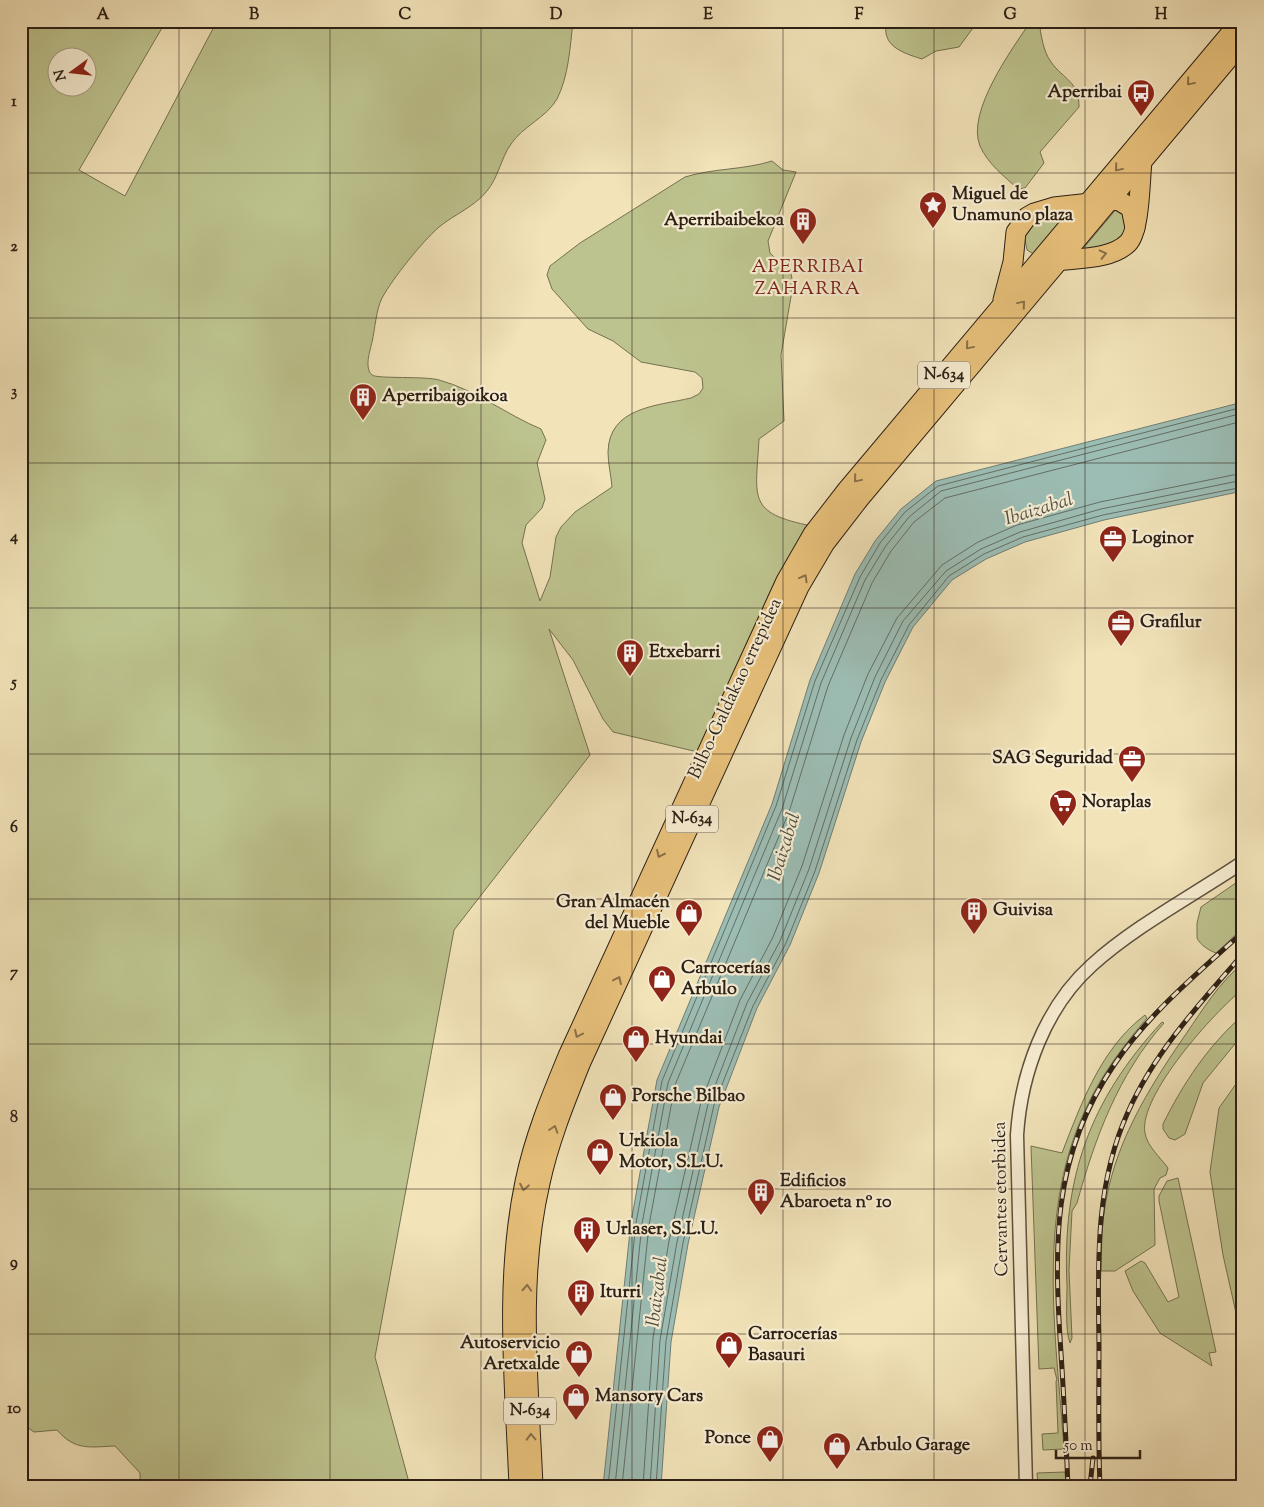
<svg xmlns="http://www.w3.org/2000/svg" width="1264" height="1507" font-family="'Sorts Mill Goudy',serif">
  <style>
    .green { fill: #bdc38e; stroke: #747152; fill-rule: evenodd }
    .water { fill: #9cbdb4; stroke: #6f7e74 }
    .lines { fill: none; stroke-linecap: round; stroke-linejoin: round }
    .shore { stroke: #646e64; stroke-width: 1 }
    .minor-casing { stroke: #5d503e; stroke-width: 15 }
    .highway-casing { stroke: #2b1f15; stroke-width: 21 }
    .minor { stroke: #f7edd2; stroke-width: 12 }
    .highway { stroke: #e9c27c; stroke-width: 19 }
    .rail-casing { stroke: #2b1f15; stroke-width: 5 }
    .rail { stroke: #f7edd2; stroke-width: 3; stroke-dasharray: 9; stroke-linecap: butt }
    .oneway { stroke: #8a7048 }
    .grid { fill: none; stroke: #2b1f15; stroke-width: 1; stroke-opacity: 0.55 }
    .labels { text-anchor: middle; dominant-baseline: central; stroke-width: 4.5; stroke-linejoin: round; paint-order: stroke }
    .shield { fill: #f7edd2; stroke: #685d4e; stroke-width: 1 }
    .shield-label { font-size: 16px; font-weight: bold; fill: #2b1f15 }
    .poi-label { font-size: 18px; font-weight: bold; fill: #2b1f15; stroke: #f7edd2; text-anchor: start }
    .street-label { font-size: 18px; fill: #2b1f15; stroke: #f7edd2 }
    .neighbourhood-label { font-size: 19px; letter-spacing: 1px; fill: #7a1f14; stroke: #f7edd2 }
    .water-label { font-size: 19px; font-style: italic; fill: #4d4e45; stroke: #f7edd2 }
    .neatline { fill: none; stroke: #2b1f15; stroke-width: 2 }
    .grid-label { font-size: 16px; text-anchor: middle; font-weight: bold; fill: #2b1f15 }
  </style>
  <rect width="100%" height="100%" fill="#f2e3b9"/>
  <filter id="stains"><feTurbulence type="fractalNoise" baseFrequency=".004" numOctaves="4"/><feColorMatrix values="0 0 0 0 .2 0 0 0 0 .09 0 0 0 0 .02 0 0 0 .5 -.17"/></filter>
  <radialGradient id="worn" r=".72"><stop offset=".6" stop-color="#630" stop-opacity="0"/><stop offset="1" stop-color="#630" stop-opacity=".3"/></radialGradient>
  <!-- green -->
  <g class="green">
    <path d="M21,21h145l-87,149 46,26 92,-175h356c-3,26 -4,54 -16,78 -11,19 -34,27 -46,45 -10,14 -12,32 -24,47 -13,16 -32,23 -48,36 -17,15 -46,51 -57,71 -6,12 -7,31 -10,44 -2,9 -8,26 0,33 5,4 54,1 67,5 37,10 68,35 102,49l5,11 -9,23 8,36 -3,9 -16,17 -4,18 18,58 10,-24 6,-40 5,-10 14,-15 37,-25c-1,-12 -4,-24 -4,-35 1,-45 49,-46 83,-54l8,-4 4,-6 -1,-10 -7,-6 -54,-10 -28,-21 -25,-12 -36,-40 -5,-14 3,-9 30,-23 105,-66c29,-9 59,-7 87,-16l11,9 13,2 -28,69 2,12 21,20 2,12 -12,70 3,66 -25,18c-3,59 -13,74 53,87l-110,227 -89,-21 -10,-13 -30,-59 -24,-31 41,126 -136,175 -79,427 35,129h-270v-13l-25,-27c-25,1 -40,5 -58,-16l-23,2 -13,-9zM58,58h30v30h-30z"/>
    <path d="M887,21h91l-19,26 -23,4 -14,8c-19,-6 -42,-13 -35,-38z"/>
    <path d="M1031,21h8c2,14 4,30 12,41 13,18 28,19 28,45l-39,45 4,11 -19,25 -7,1c-14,-13 -30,-25 -38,-43 -14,-34 32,-97 51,-125z"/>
    <polygon points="1118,207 1121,208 1128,222 1123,237 1104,247 1082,250"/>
    <polygon points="1070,213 1035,255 1027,250 1024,234 1037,220"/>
    <path d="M1243,878v50l-27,25c-6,-2 -16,-8 -19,-15v-15l4,-16z"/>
    <path d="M1243,963v26c-28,22 -105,107 -98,144 2,13 15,24 23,35l-2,7 -6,3 -6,11 1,56 -40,26h-14c1,-19 0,-39 3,-57 8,-67 44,-125 82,-180 17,-25 33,-51 57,-71z"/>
    <path d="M1145,1015l2,3c-22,26 -43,53 -58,84 -54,107 -33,232 -25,347l-21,1 -1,-16 16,-1 -2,-52 1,-1 -3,-12 -15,1 -8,-223 31,7c19,-49 39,-105 83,-138z"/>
    <path d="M1243,1015v19l-40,49 -18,51 -10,6 -6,-2 -6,-9v-5c21,-42 45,-78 80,-109z"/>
    <path d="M1162,1022l2,1c-46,52 -69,115 -87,180l-5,8 -3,59 3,68 -2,5c-5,-13 -3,-42 -3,-57 -5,-108 22,-185 95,-264z"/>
    <polygon points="1243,1074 1243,1344 1223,1255 1210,1172 1219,1108"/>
    <polygon points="1178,1178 1216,1352 1209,1353 1212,1366 1160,1333 1133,1291 1125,1271 1141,1261 1145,1263 1168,1302 1179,1297 1159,1201 1159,1196 1167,1181"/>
    <polygon points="1065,1472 1066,1486 1038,1486 1037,1473"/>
  </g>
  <!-- water -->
  <polygon class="water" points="1243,402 1243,491 1104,520 1025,542 986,559 952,580 913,627 885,682 861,742 819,873 790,945 757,1008 719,1107 688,1244 671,1342 661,1486 603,1486 631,1222 657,1080 772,804 810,680 855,574 875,541 901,509 936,481"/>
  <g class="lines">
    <!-- shore -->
    <g class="shore">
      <polyline points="608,1486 636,1223 662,1081 776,806 815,681 860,577 880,543 905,512 938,486 1243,407"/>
      <polyline points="615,1486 642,1224 668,1083 782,809 821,683 865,580 885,547 909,517 941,491 1243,413"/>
      <polyline points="622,1486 649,1225 675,1085 789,812 828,686 872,583 891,551 914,522 945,498 1243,421"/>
      <polyline points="643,1486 653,1338 669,1241 701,1102 740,1000 773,937 802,866 844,735 868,674 897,618 942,565 978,542 1017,525 1100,502 1243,473"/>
      <polyline points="650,1486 660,1340 677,1242 708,1104 747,1003 780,941 809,869 851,738 875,677 903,621 946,571 981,549 1020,532 1101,509 1243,480"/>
      <polyline points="656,1486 666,1341 683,1243 714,1105 753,1006 786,943 815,871 857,740 881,680 909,625 949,576 984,554 1023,537 1103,515 1243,487"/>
    </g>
    <!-- minor casing -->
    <g class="minor-casing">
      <path id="minor" d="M1026,1486l-9,-351c4,-62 28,-128 75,-170 43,-39 102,-70 151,-103"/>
    </g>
    <!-- highway casing -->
    <g class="highway-casing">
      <g id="highway">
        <path d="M1055,261c22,-3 56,-1 73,-18 12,-12 12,-64 14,-82"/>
        <polyline points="1003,300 1013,262 1016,232 1027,217 1034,213 1054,207 1118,200 1131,208 1135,228"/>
        <path d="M519,1486c-4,-101 -15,-204 6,-304 9,-44 26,-85 43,-126l218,-475 27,-47 34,-44 394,-469"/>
        <path d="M533,1486c-4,-100 -16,-204 7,-303 9,-42 25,-81 41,-121l218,-475 26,-44 34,-44 384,-458"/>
      </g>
    </g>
    <!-- minor -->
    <use href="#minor" class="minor"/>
    <!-- highway -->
    <use href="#highway" class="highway"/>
    <!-- rail casing -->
    <g class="rail-casing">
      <g id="rail">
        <path d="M1068,1486c-2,-44 -4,-89 -7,-133 -7,-106 -10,-196 53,-288 34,-51 84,-92 129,-133"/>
        <polyline points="1090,1486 1093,1458"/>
        <path d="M1100,1486c-2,-47 -1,-93 -1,-140 -1,-80 -5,-159 29,-234 26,-59 72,-109 115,-158"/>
      </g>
    </g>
    <!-- rail -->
    <use href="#rail" class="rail"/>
  </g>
  <!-- one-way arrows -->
  <defs><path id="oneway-chevron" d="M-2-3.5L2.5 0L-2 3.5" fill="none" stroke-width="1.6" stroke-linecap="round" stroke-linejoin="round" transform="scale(1.25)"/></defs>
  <g class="oneway">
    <use href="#oneway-chevron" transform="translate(1190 82) rotate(130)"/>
    <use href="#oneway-chevron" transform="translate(1118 168) rotate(130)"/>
    <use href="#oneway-chevron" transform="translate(1103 254) rotate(-13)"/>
    <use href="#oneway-chevron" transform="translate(1022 304) rotate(-50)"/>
    <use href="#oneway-chevron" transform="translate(969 346) rotate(130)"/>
    <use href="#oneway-chevron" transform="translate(857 479) rotate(130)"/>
    <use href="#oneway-chevron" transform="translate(804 578) rotate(-61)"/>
    <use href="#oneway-chevron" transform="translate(660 854) rotate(115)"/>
    <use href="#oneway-chevron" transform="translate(618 980) rotate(-65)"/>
    <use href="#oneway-chevron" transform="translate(578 1034) rotate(115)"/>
    <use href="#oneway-chevron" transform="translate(554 1129) rotate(-72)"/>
    <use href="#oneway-chevron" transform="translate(524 1187) rotate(101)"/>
    <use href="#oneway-chevron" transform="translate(527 1288) rotate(-87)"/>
    <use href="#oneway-chevron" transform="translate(531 1437) rotate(-92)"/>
  </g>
  <!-- grid -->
  <path class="grid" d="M179,21v1465M330,21v1465M481,21v1465M632,21v1465M783,21v1465M934,21v1465M1085,21v1465M21,173h1222M21,318h1222M21,463h1222M21,608h1222M21,754h1222M21,899h1222M21,1044h1222M21,1189h1222M21,1334h1222"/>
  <!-- icons -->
  <defs>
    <g id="bus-pin" transform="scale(1.4375)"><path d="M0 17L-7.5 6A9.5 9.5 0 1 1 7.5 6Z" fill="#8f2418" stroke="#f7edd2"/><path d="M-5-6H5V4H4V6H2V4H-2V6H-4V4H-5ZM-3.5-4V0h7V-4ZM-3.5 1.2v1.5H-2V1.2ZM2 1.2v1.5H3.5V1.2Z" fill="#fff"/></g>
    <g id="sight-pin" transform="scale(1.4375)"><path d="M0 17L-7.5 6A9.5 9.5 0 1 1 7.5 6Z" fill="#8f2418" stroke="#f7edd2"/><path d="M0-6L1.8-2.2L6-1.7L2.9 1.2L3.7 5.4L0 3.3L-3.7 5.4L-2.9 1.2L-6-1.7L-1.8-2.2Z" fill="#fff"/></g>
    <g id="building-pin" transform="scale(1.4375)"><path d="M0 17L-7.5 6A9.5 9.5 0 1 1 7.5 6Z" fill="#8f2418" stroke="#f7edd2"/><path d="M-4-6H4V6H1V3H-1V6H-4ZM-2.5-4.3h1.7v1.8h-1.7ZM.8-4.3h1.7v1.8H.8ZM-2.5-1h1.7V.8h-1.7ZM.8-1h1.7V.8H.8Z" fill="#fff"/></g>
    <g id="office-pin" transform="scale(1.4375)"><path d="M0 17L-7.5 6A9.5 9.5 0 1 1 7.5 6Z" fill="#8f2418" stroke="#f7edd2"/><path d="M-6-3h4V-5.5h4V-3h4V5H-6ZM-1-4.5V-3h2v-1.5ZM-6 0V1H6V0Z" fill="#fff"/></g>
    <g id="supermarket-pin" transform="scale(1.4375)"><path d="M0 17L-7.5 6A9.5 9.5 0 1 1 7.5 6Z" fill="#8f2418" stroke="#f7edd2"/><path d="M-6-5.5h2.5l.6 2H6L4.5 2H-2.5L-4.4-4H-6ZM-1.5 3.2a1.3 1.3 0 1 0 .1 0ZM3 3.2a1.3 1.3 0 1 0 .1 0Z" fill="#fff"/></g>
    <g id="shop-pin" transform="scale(1.4375)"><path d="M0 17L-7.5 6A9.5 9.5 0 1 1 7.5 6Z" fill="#8f2418" stroke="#f7edd2"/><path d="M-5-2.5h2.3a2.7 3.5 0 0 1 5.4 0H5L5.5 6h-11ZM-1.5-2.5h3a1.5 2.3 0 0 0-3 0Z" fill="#fff"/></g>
  </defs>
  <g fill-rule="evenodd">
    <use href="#bus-pin" x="1141" y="93"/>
    <use href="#sight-pin" x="933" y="205"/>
    <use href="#building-pin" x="803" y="221"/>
    <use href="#building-pin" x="363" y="397"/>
    <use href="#office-pin" x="1113" y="539"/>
    <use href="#office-pin" x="1121" y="623"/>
    <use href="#building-pin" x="630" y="653"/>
    <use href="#office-pin" x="1132" y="759"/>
    <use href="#supermarket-pin" x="1063" y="803"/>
    <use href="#building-pin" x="974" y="911"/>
    <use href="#shop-pin" x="689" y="913"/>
    <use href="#shop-pin" x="662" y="979"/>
    <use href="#shop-pin" x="636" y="1039"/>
    <use href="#shop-pin" x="613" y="1097"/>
    <use href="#shop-pin" x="600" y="1152"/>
    <use href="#building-pin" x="761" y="1192"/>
    <use href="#building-pin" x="587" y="1230"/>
    <use href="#building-pin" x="581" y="1293"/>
    <use href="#shop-pin" x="729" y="1345"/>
    <use href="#shop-pin" x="579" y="1354"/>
    <use href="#shop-pin" x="576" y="1397"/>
    <use href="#shop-pin" x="770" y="1439"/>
    <use href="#shop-pin" x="837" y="1446"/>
  </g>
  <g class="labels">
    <!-- shield labels -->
    <g class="shield">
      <rect x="918" y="361.5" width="52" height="27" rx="4"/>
      <rect x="666" y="805.5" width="52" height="27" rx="4"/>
      <rect x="504" y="1397.5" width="52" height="27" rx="4"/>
    </g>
    <g class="shield-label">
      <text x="944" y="375">N-634</text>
      <text x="692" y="819">N-634</text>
      <text x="530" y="1411">N-634</text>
    </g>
    <!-- poi labels -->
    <g class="poi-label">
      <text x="1122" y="93" text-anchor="end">Aperribai</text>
      <text x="952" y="195">Miguel de<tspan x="952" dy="21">Unamuno plaza</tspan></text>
      <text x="784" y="221" text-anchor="end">Aperribaibekoa</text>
      <text x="382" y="397">Aperribaigoikoa</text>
      <text x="1132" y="539">Loginor</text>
      <text x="1140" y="623">Grafilur</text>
      <text x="649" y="653">Etxebarri</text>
      <text x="1113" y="759" text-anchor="end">SAG Seguridad</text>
      <text x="1082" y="803">Noraplas</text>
      <text x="670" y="903" text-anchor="end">Gran Almacén<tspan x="670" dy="21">del Mueble</tspan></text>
      <text x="993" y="911">Guivisa</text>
      <text x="681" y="969">Carrocerías<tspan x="681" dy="21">Arbulo</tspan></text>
      <text x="655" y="1039">Hyundai</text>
      <text x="632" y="1097">Porsche Bilbao</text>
      <text x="619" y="1142">Urkiola<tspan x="619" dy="21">Motor, S.L.U.</tspan></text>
      <text x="780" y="1182">Edificios<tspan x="780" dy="21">Abaroeta nº 10</tspan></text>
      <text x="606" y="1230">Urlaser, S.L.U.</text>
      <text x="600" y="1293">Iturri</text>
      <text x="748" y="1335">Carrocerías<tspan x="748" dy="21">Basauri</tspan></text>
      <text x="560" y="1344" text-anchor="end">Autoservicio<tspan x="560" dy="21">Aretxalde</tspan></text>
      <text x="595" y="1397">Mansory Cars</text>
      <text x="751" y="1439" text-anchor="end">Ponce</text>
      <text x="856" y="1446">Arbulo Garage</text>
    </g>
    <!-- street labels -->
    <g class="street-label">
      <text transform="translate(736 689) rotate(-65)">Bilbo-Galdakao errepidea</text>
      <text transform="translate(1002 1199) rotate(-91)">Cervantes etorbidea</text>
    </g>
    <!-- neighbourhood labels -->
    <g class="neighbourhood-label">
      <text x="808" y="267">APERRIBAI<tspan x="808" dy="22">ZAHARRA</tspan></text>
    </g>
    <!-- water labels -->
    <g class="water-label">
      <text transform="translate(1039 510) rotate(-17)">Ibaizabal</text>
      <text transform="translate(785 847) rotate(-73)">Ibaizabal</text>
      <text transform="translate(658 1292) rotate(-83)">Ibaizabal</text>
    </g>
  </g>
  <!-- margin -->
  <rect width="1264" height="1507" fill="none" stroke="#f2e3b9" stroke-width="55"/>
  <!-- north arrow -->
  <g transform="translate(72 72) rotate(255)"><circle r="24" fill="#f7edd2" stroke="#a59b86"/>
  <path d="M0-4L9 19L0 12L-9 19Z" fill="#8f2418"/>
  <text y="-8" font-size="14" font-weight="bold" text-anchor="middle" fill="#2b1f15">N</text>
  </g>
  <!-- scale -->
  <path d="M1056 1450v8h84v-8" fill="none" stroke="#2b1f15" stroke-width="2.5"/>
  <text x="1064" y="1450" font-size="15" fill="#2b1f15" stroke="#f7edd2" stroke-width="4" paint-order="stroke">50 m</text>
  <rect x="28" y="28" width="1208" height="1452" class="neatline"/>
  <g class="grid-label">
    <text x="103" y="19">A</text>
    <text x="254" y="19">B</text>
    <text x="405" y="19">C</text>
    <text x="556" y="19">D</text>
    <text x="708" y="19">E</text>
    <text x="859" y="19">F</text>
    <text x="1010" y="19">G</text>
    <text x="1161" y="19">H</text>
    <text x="14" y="106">1</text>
    <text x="14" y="251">2</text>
    <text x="14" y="396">3</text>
    <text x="14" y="541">4</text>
    <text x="14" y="687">5</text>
    <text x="14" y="832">6</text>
    <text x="14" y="977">7</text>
    <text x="14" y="1122">8</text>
    <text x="14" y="1267">9</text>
    <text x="14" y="1413">10</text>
  </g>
  <rect width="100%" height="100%" filter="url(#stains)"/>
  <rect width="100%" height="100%" fill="url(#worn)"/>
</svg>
